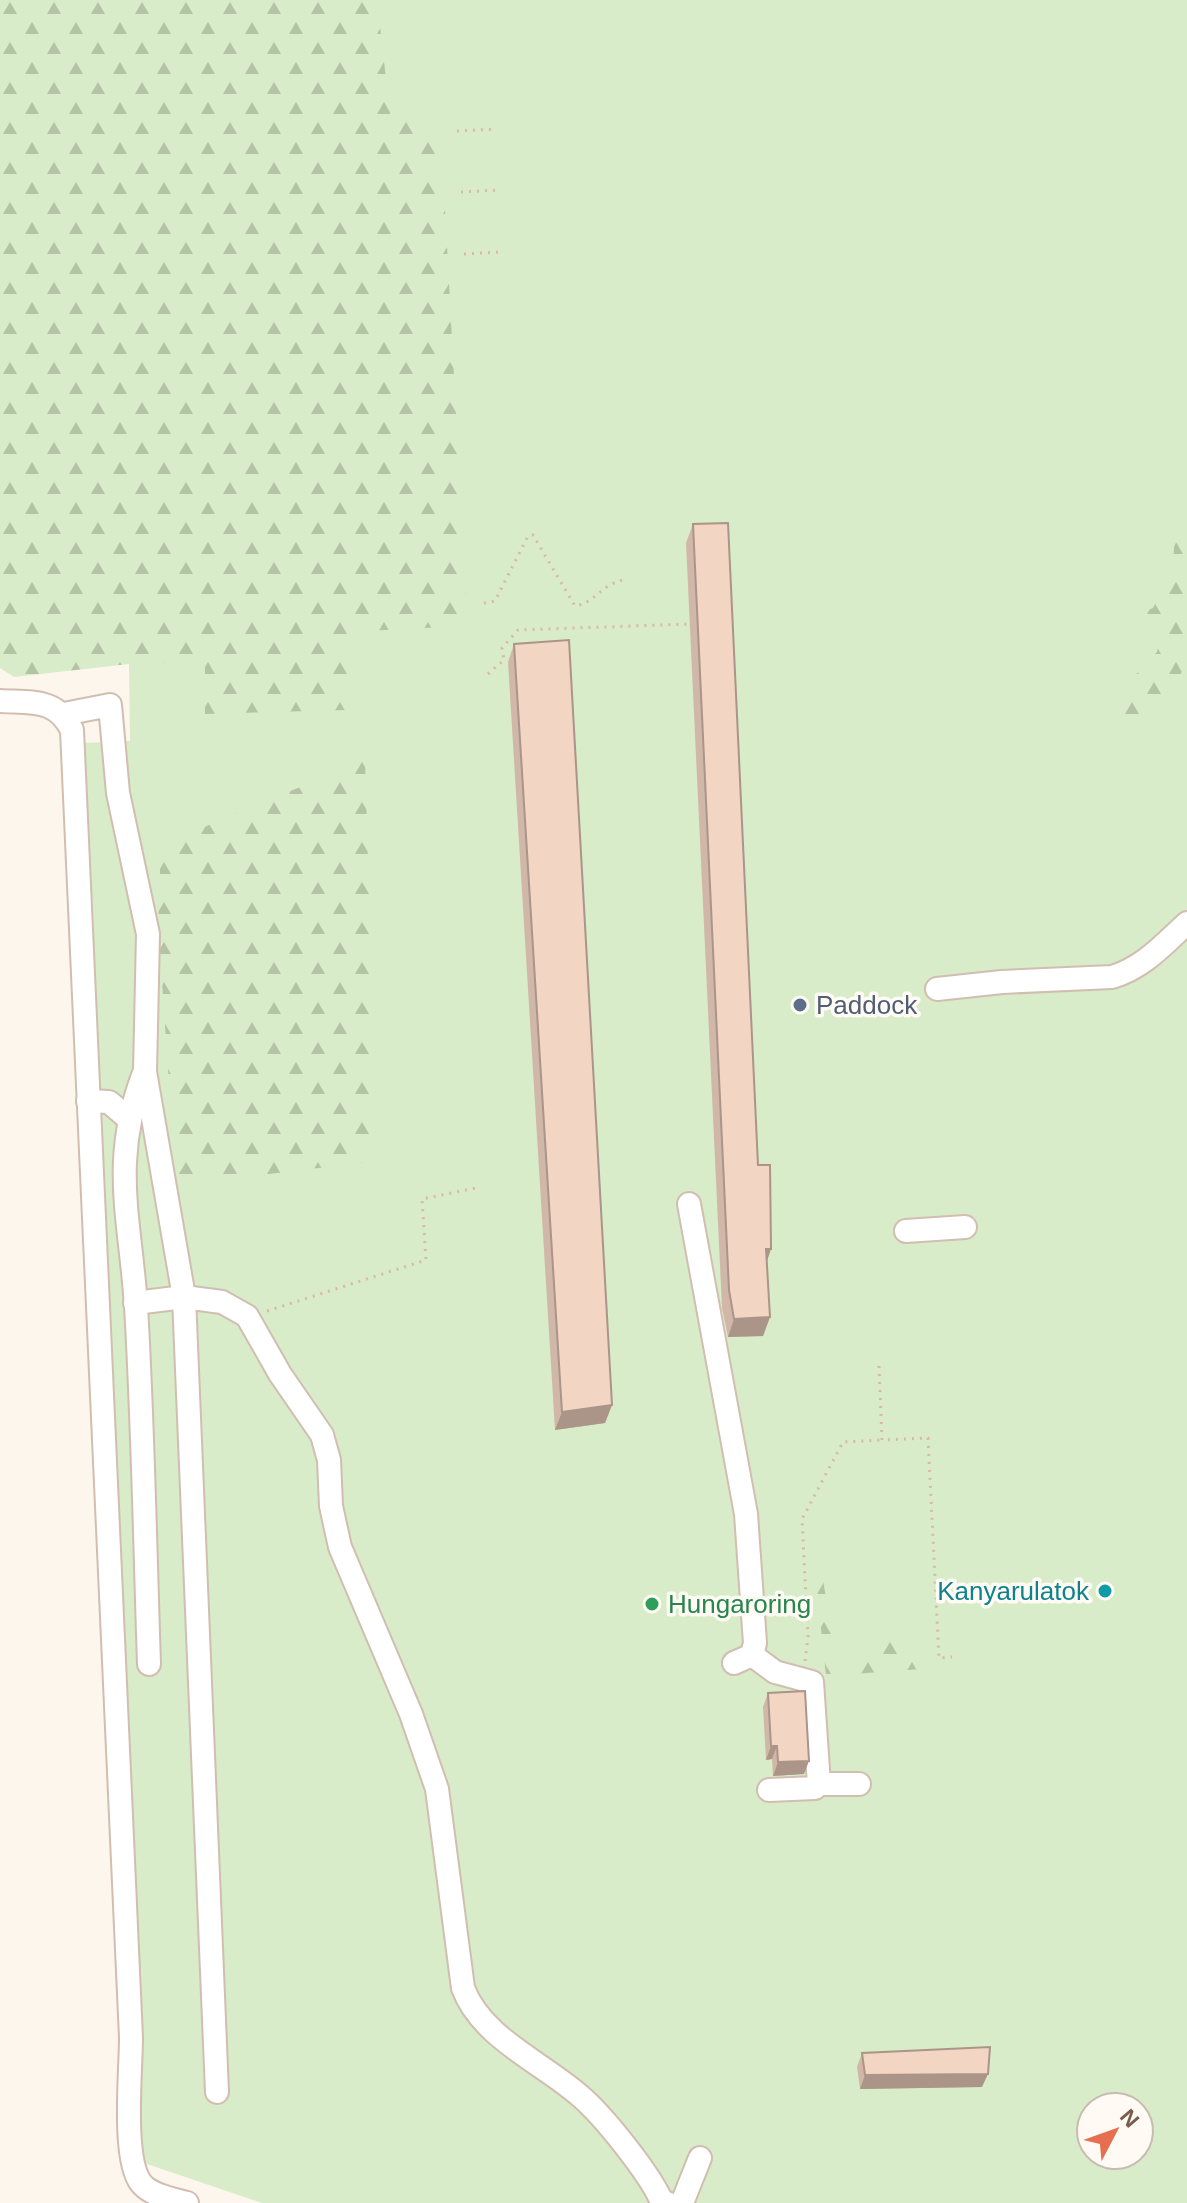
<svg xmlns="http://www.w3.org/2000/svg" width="1187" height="2203" font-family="Arial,sans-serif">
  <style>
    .grass { fill: #d8ecc9; fill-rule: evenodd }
    .forest { fill: url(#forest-firs) }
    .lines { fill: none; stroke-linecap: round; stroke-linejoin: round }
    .minor-casing { stroke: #d1beb0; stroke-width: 26 }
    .path { stroke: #d9b8a5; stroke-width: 3; stroke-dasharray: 2 6; stroke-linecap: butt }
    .minor { stroke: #fff; stroke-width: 22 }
    .wall { fill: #d1b7a8 }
    .shaded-wall { fill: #aa9588 }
    .building { fill: #f3d5c3; stroke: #aa9588; stroke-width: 2 }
    .service-dot { fill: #5c6f8a; stroke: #fffaf3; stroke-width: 3 }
    .culture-dot { fill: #0f9aa8; stroke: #fffaf3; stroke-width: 3 }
    .leisure-dot { fill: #2e9e5b; stroke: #fffaf3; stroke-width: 3 }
    .labels { text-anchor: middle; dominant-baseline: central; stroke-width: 7; stroke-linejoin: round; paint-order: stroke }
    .service-label { font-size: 26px; fill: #4e5e75; stroke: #fffaf3; text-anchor: start }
    .culture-label { font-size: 26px; fill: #0d838f; stroke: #fffaf3; text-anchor: end }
    .leisure-label { font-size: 26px; fill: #27864d; stroke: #fffaf3; text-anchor: start }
  </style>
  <defs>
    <pattern id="forest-firs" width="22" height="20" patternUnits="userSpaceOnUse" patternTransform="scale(2)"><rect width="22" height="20" fill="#d8ecc9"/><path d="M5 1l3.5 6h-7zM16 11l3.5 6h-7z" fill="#b4c2a5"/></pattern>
  </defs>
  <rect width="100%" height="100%" fill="#fdf6ec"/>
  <!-- grass -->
  <path class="grass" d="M0,0h1187v2203h-925l-115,-39 -6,-6 -59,-1415 48,-2 -1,-77zM1091,2107h48v48h-48z"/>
  <!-- forest -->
  <g class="forest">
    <polygon points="0,0 377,0 390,114 440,115 467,620 464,626 347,632 347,710 205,714 205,661 129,664 14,677 0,668"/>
    <path d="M1187,518v142c-9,27 -34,48 -59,60l-10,-8 -4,-14 43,-46 2,-9 -4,-6 -15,-7 -3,-7 7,-11 9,-4 20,-40 1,-21z"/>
    <polygon points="365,760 377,1161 176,1185 158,923 161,845"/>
    <polygon points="816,1580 823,1580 837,1665 882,1653 884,1641 916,1639 922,1644 921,1669 826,1676"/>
  </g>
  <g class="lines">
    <!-- minor casing -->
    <g class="minor-casing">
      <g id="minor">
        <path d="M0,701c32,2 56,-3 72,29l59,1308c0,32 -9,121 10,145 9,12 31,16 46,20"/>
        <polyline points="64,714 110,705 118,793 148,934 145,1072 184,1297 217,2092"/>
        <path d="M937,989l65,-7 110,-5c31,-9 52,-33 75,-54"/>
        <path d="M144,1073c-34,88 -14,144 -8,233 7,119 9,239 13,358"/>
        <polyline points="88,1101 109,1102 129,1119"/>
        <polyline points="689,1204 746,1514 755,1643 752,1655 734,1663"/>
        <polyline points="906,1231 965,1227"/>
        <path d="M135,1303l49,-6 38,5 25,14 33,58 42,61 7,25 2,46 9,41 71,167 26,75 26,199c18,49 78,74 116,107 24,20 71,79 83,107l5,1"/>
        <polyline points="752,1655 775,1672 812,1682 819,1784 815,1788 769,1790"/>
        <polyline points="819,1784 859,1784"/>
        <polyline points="682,2203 700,2158"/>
      </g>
    </g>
    <!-- path -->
    <g class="path">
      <polyline points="457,131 497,129"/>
      <polyline points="461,192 498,190"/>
      <polyline points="464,254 500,252"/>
      <path d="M484,603l11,-2 33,-65 5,-1 42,71c20,-3 27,-22 48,-26"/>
      <polyline points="488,674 504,660 502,648 518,630 690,624"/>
      <polyline points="267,1311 426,1260 422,1199 476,1188"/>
      <polyline points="879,1366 882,1440 928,1438 939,1658 952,1657"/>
      <polyline points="805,1661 808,1637 802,1519 843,1442 881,1440"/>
    </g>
    <!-- minor -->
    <use href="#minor" class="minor"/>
  </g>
  <!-- wall -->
  <g class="wall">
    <polygon points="693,524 767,1261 770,1317 763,1336 728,1337 722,1308 686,543"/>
    <polygon points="514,644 612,1405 605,1423 555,1430 508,662"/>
    <polygon points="768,1693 804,1774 773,1776 772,1759 766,1760 763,1707"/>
    <polygon points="862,2053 982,2087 860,2089 857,2067"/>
  </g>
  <!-- shaded-wall -->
  <g class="shaded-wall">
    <polygon points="766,1249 771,1249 765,1267"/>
    <polygon points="770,1317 763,1336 728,1337 734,1319"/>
    <polygon points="612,1405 605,1423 555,1430 562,1412"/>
    <polygon points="771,1746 777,1746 772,1759 766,1760"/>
    <polygon points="809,1761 804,1774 773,1776 778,1762"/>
    <polygon points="988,2074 982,2087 860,2089 865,2075"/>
  </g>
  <!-- building -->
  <g class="building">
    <polygon points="728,523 758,1165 770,1165 771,1249 766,1249 770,1317 734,1319 729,1290 693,524"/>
    <polygon points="569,640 612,1405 562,1412 514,644"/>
    <polygon points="805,1691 809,1761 778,1762 777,1746 771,1746 768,1693"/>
    <polygon points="990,2047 988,2074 865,2075 862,2053"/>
  </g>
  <!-- markers -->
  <circle class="service-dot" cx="800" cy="1005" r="8"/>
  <circle class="culture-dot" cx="1105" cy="1591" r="8"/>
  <circle class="leisure-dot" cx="652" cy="1604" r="8"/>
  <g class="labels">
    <!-- service labels -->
    <g class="service-label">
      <text x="816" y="1005">Paddock</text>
    </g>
    <!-- culture labels -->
    <g class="culture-label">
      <text x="1089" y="1591">Kanyarulatok</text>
    </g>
    <!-- leisure labels -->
    <g class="leisure-label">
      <text x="668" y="1604">Hungaroring</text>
    </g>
  </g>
  <!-- north arrow -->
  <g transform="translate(1115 2131) rotate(49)"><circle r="38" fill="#fffaf3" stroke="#cabbb1" stroke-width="2"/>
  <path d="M0-6L14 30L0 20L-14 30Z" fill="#e76f51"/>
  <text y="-12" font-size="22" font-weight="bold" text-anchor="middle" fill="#7a5c4d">N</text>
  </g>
</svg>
